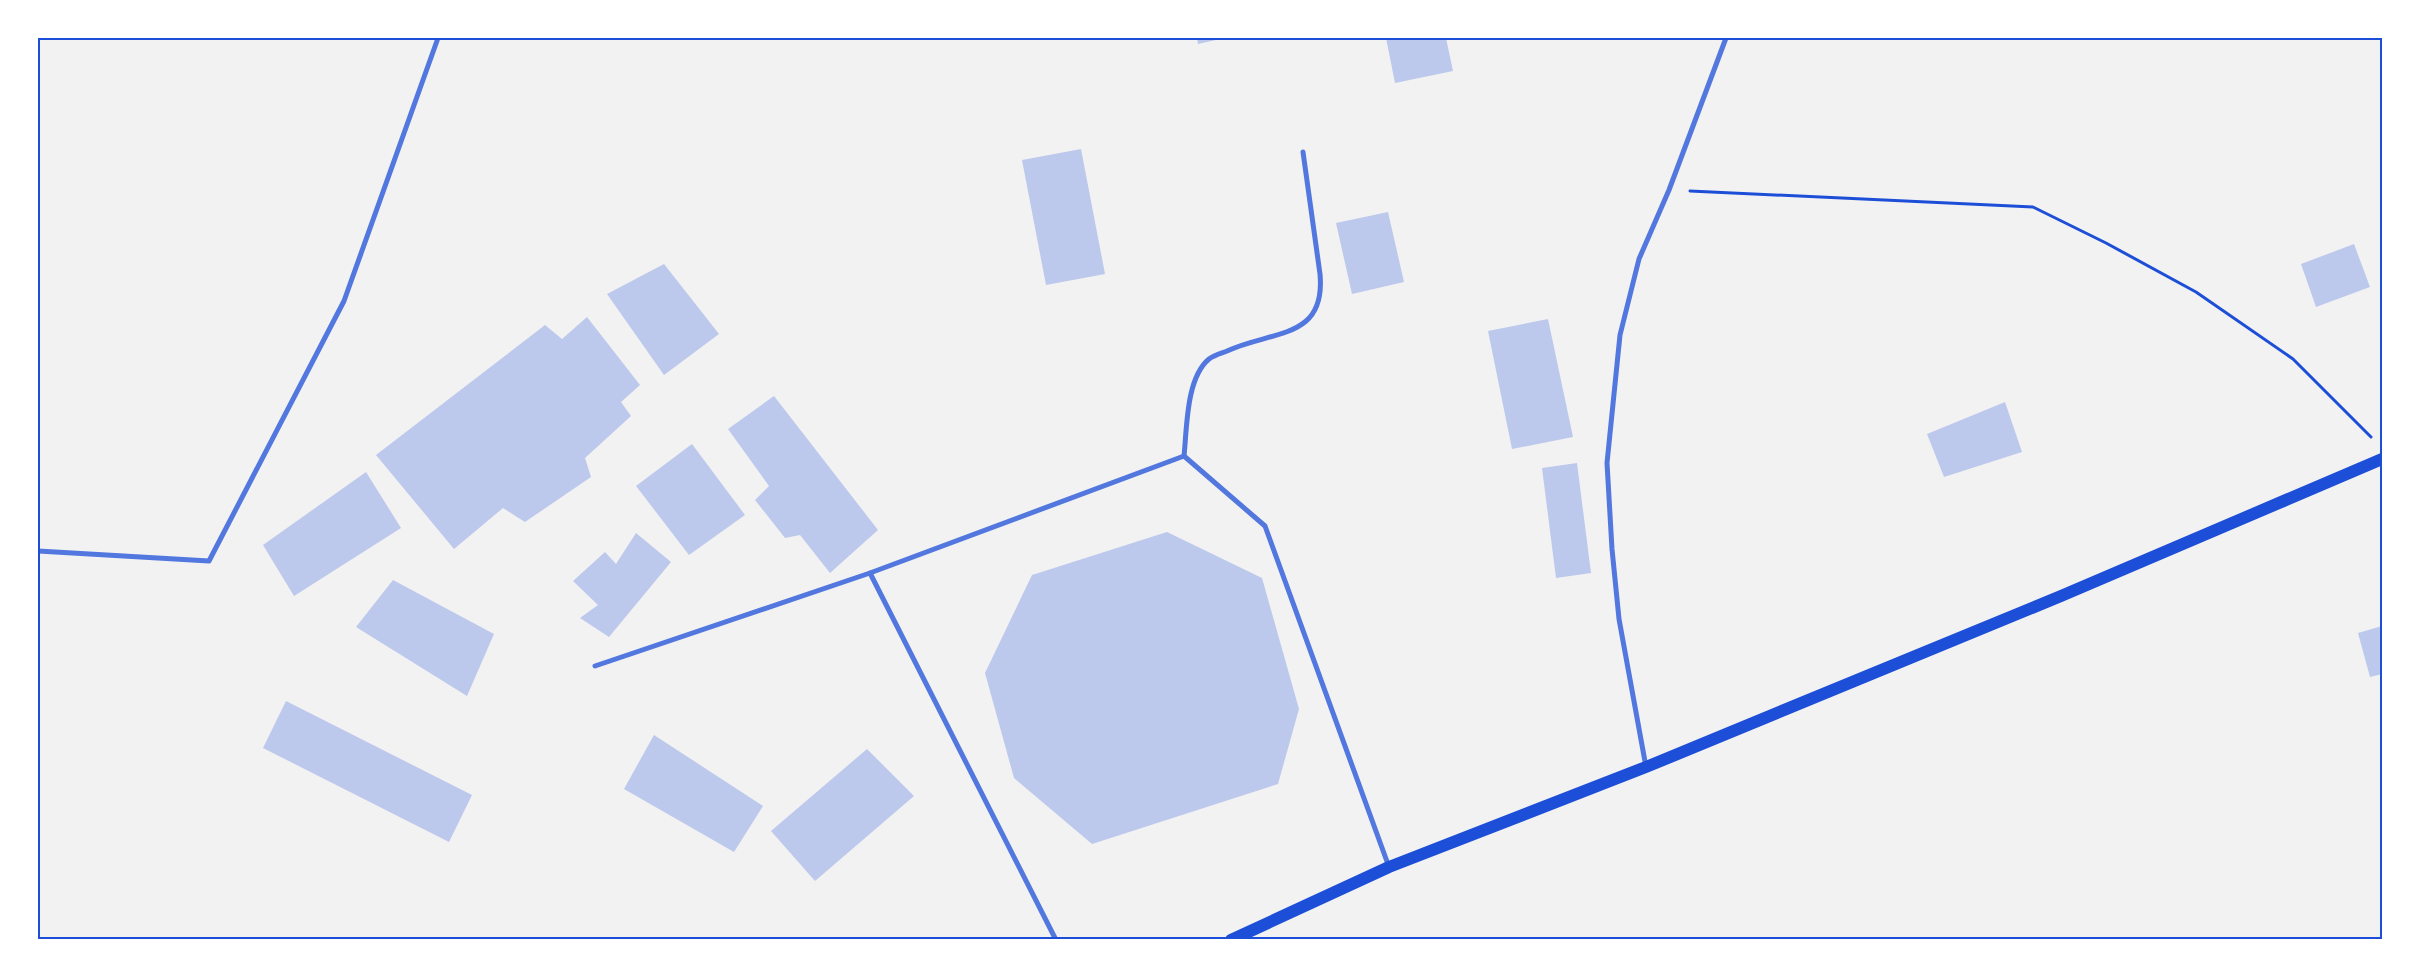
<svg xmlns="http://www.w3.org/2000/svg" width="2420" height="977" font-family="'Zilla Slab',serif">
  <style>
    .building { fill: #bdc9ec }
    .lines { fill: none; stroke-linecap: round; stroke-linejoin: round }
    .path { stroke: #1d4ed8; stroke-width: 3 }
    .minor { stroke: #5277de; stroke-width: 5 }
    .primary { stroke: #1d4ed8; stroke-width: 12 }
    .neatline { fill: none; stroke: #1d4ed8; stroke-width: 2 }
  </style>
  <rect width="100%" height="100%" fill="#f2f2f2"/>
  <!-- building -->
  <g class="building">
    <polygon points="1197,38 1225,38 1198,44"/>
    <polygon points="1386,38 1446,38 1453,71 1395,83"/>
    <polygon points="1081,149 1105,274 1046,285 1022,160"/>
    <polygon points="1388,212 1404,282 1352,294 1336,223"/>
    <polygon points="2354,244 2370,287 2316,307 2301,264"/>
    <polygon points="664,264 719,334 664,375 607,294"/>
    <polygon points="587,317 640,385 621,402 631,416 585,458 591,477 525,522 503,508 454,549 376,455 545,325 562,339"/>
    <polygon points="1548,319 1573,437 1512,449 1488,331"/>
    <polygon points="774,396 878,530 830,573 800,535 785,538 755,500 769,486 728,429"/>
    <polygon points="2005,402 2022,452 1944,477 1927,434"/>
    <polygon points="692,444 745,515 689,555 636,486"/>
    <polygon points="1577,463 1591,573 1556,578 1542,468"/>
    <polygon points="366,472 401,528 294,596 263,545"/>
    <polygon points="1167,532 1262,578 1299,709 1278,784 1092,844 1014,778 985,673 1032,575"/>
    <polygon points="636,533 671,562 609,637 580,618 598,605 573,581 605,552 616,564"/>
    <polygon points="393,580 494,634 467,696 356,627"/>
    <polygon points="2382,626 2382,674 2370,677 2358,633"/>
    <polygon points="286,701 472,795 449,842 263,748"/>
    <polygon points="654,735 763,806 734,852 624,789"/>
    <polygon points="867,749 914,796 815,881 771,831"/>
  </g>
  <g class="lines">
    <!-- path -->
    <polyline class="path" points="1690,191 2033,207 2106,243 2196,292 2293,359 2371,437"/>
    <!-- minor -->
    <g class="minor">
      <path d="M1184,456c3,-28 2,-78 25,-97 5,-4 13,-6 18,-8 45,-21 99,-11 93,-77l-17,-122"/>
      <polyline points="38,551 209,561 344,301 438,38"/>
      <polyline points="870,573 1056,940"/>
      <polyline points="595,666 870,573 1184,456 1265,526 1389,867"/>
      <polyline points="1646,767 1619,619 1612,549 1607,463 1620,335 1639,259 1669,190 1726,38"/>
    </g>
    <!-- primary -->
    <polyline class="primary" points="1231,940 1389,867 1646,767 2061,596 2382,459"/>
  </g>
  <!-- border -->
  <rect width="2420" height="977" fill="none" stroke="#ffffff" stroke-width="78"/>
  <rect x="39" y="39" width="2342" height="899" class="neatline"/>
</svg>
